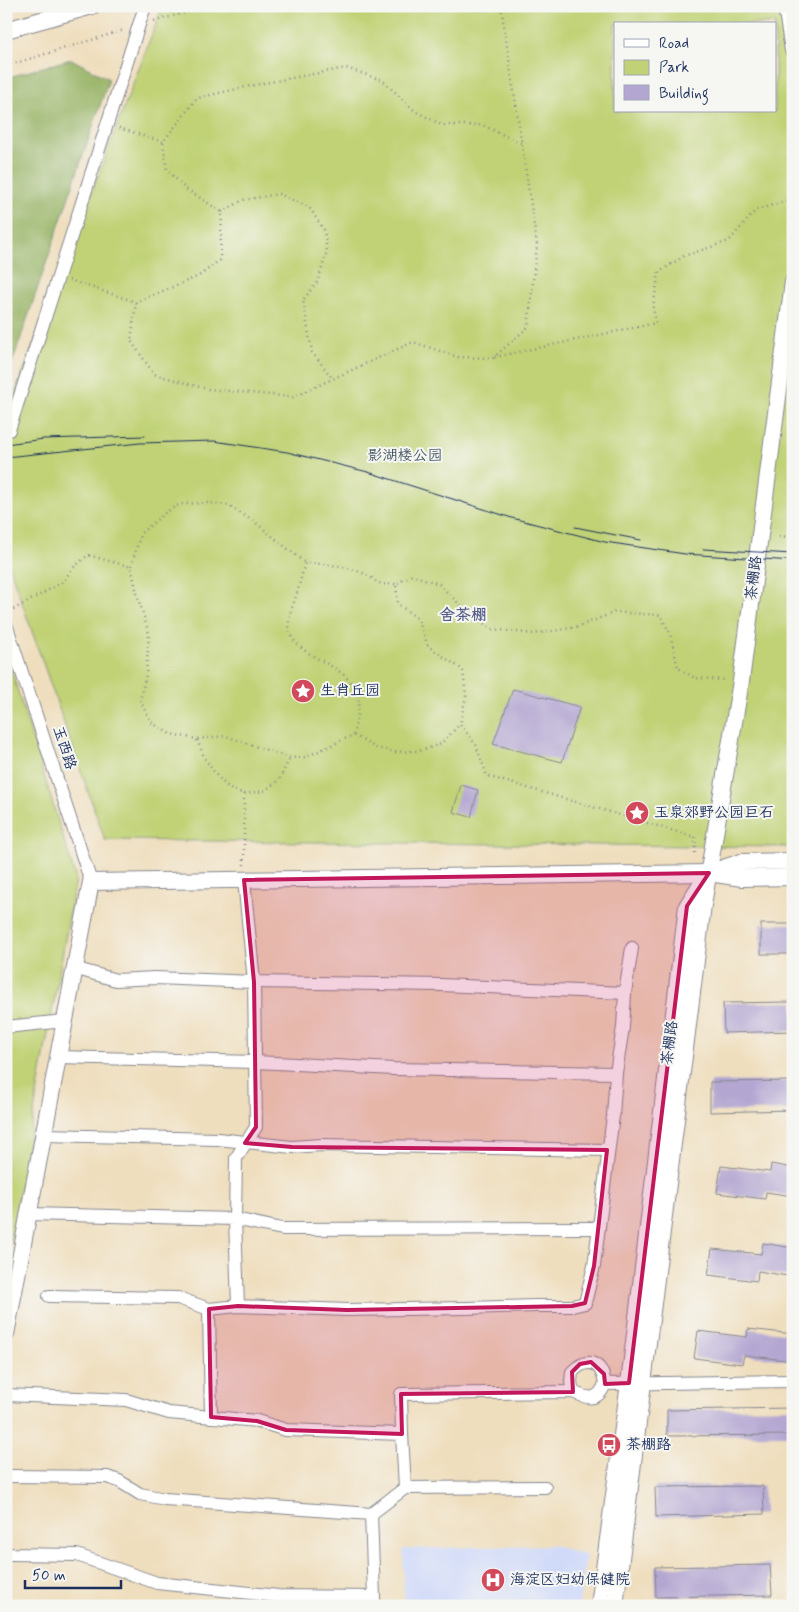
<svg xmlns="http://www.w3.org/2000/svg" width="799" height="1612" font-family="Mynerve,'LXGW WenKai TC',sans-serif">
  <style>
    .built { fill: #d0daf9 }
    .green { fill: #c0d275; stroke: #6e806a; fill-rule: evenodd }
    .forest { fill: #98b466; stroke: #5a7262 }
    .building { fill: #b3a6d1 }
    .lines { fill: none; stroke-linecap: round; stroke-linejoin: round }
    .minor-casing { stroke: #85868e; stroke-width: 14 }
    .tertiary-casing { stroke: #85868e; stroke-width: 18 }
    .path { stroke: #85868e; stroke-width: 2.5; stroke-dasharray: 1 4; stroke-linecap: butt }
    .minor { stroke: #fff; stroke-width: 12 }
    .tertiary { stroke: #fff; stroke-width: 16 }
    .tram { stroke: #1b2f5e; stroke-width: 1 }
    .marked { fill: #c2185b; fill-opacity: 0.2; stroke: #c2185b; stroke-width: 4; stroke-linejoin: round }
    .labels { text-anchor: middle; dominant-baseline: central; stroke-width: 4; stroke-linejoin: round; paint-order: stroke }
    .park-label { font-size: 15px; fill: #445864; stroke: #f6f6f2 }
    .street-label { font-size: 15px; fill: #1b2f5e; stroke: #f6f6f2 }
    .poi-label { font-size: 15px; fill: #1b2f5e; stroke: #f6f6f2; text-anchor: start }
    .neighbourhood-label { font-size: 16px; font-weight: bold; fill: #505986; stroke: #f6f6f2 }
  </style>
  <rect width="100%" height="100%" fill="#f6f6f2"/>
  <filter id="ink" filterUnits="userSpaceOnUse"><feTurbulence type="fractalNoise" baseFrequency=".02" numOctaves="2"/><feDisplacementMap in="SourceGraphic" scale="10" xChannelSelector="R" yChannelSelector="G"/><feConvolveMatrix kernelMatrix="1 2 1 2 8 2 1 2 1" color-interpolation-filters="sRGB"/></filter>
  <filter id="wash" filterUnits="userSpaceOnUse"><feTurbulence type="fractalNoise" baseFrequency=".0096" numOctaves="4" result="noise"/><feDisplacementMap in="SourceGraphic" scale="20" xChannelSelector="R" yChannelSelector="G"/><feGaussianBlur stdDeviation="1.12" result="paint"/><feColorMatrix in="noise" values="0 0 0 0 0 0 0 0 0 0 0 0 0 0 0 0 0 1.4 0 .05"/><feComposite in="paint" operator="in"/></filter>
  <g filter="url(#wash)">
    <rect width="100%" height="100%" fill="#efdebd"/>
    <!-- built -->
    <polygon class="built" points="553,1545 586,1555 579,1606 404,1606 403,1549"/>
    <!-- green -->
    <g class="green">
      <path d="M169,6h624v841l-688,-7 -99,-283v-140l156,-409zM615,24h160v87h-160z"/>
      <polygon points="6,653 76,879 6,1266"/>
    </g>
    <!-- forest -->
    <polygon class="forest" points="71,59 109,79 6,381 6,78"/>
    <g id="blocks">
      <!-- building -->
      <g class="building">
        <polygon points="513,689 580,707 562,762 493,744"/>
        <polygon points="461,785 478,790 471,817 453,812"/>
        <rect x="761" y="924" width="32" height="30"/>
        <polygon points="793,1002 793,1031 724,1033 723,1003"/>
        <polygon points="793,1081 793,1110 710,1112 710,1082"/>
        <polygon points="771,1164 793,1168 793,1196 766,1192 765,1199 717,1193 721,1166 770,1172"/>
        <polygon points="763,1243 793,1248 793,1277 758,1271 757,1281 708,1275 712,1249 761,1254"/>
        <polygon points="748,1329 793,1334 793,1361 744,1355 742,1364 694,1358 698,1331 747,1337"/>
        <polygon points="793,1408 793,1435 667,1436 667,1410"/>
        <polygon points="763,1486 764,1514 656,1517 655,1487"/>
        <polygon points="770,1565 772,1595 656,1597 655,1567"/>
      </g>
    </g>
  </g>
  <g filter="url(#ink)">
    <use href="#blocks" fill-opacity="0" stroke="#85868e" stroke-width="1"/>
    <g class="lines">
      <!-- minor casing -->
      <g class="minor-casing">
        <g id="minor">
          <polyline points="9,430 145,6"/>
          <polyline points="6,624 91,882"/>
          <polyline points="244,880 254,982 256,1127 236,1158 235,1219 282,1229 599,1228"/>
          <polyline points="74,968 116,980 155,978 254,982 441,985 625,993"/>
          <polyline points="6,1027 64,1021"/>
          <polyline points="57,1057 256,1062 394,1069 616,1073"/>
          <polyline points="43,1135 218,1139 292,1147 321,1145 607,1150"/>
          <polyline points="28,1214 235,1219 238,1306"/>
          <polyline points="49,1296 178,1298 209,1309 238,1306 347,1310 466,1308 536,1306 572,1306 585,1303 594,1266 613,1116 616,1073 623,1027 625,993 632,948"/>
          <polyline points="209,1309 211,1417"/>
          <path d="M573,1392l-2,-10 1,-10c16,-16 30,-10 33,12"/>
          <polyline points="6,1395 126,1400 169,1413 257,1421 286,1430 402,1434 405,1488"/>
          <path d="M402,1434l-1,-40 172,-2c15,7 25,10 32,-8l188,-3"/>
          <polyline points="6,1476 107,1477 119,1481 140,1494 165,1499 371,1514 405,1488 545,1487"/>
          <polyline points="371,1514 374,1597"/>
          <polyline points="6,1553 10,1554 77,1555 157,1583 278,1596 374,1597 374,1606"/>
        </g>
      </g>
      <!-- tertiary casing -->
      <g class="tertiary-casing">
        <g id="tertiary">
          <polyline points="786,6 793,50"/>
          <polyline points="6,30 92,6"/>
          <polyline points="711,872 741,862 793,861"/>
          <polyline points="6,1334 91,882 709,873 742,878 793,877"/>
          <polyline points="599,1606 629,1383 687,906 706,876"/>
          <polyline points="615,1606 703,905 741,681 793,282"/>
        </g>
      </g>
      <!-- path -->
      <g class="path">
        <polyline points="501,6 537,245 528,327 493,358 458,357 413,342 293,397 207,389 154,374 131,341 136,302 199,276 220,260 222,212 186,189 167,170 163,142 197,98 259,84 346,68 382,80 415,111 442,125 482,125 521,143"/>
        <polyline points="154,21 211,6"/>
        <polyline points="6,66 124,30"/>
        <polyline points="119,128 163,142"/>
        <polyline points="222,212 243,200 279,194 309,207 324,230 327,251 318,281 303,300 312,352 333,379"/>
        <polyline points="69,280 136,302"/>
        <polyline points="495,357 656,323 653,307 659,272 684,256 729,241 756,210 793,199"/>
        <polyline points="774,536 793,537"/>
        <polyline points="131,566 141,533 166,512 180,504 208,503 227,505 255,522 305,563"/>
        <polyline points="9,612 63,582 72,569 88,555 131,567 137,593 149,634 146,675 140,700 151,722 170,734 197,739 226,736 290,758 306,757 353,735 376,748 396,752 418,751 441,744 460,724"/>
        <path d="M353,735c3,-12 8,-28 4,-41 -12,-35 -65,-34 -68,-68 -1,-11 5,-23 8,-33 3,-10 5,-20 8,-30 19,1 38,2 55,9 19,7 12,14 36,12"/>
        <polyline points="197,740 205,759 217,776 230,789 244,794 264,791 279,780 290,758"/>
        <polyline points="695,853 695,837 487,776 476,745 460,724 466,696 463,670 428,646 418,619 398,604 396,584 412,575 439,584 466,611 492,629 534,634 577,627 615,612 660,615 670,633 678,668 695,678 727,680"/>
        <polyline points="244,865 244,794"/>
        <polyline points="6,885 8,890 10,930 6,947"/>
      </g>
      <!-- minor -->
      <use href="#minor" class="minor"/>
      <!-- tertiary -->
      <use href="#tertiary" class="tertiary"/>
      <!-- tram -->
      <g class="tram">
        <polyline points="6,444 44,439 145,436"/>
        <polyline points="6,457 140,443 214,441 287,452 368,472 512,518 605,542 685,554 793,561"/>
        <polyline points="575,527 641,540"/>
        <polyline points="703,549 793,554"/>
      </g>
    </g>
  </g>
  <!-- marked area -->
  <path class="marked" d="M709,873l-22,33 -58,477 -24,1 -1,-10 -13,-12 -11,2 -8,8 1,20 -172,2 1,40 -116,-4 -29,-9 -46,-4 -2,-108 29,-3 109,4 225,-4 13,-3 9,-37 13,-116 -315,-3 -47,-4 11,-16 -2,-145 -10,-102z"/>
  <!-- icons -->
  <defs>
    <g id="sight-disc" transform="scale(1.25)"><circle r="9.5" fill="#d1495b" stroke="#f6f6f2"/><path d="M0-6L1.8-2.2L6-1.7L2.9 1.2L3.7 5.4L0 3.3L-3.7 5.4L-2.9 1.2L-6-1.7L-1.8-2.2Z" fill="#fff"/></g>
    <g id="bus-disc" transform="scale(1.25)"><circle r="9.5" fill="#d1495b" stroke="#f6f6f2"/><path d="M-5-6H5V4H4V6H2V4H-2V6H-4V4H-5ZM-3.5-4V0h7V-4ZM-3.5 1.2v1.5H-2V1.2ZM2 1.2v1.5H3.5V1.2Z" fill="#fff"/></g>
    <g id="hospital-disc" transform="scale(1.25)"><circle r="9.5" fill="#d1495b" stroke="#f6f6f2"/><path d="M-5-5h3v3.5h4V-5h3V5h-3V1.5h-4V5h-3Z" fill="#fff"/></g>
  </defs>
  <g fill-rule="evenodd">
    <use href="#sight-disc" x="303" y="691"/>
    <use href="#sight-disc" x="637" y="813"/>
    <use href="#bus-disc" x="609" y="1445"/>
    <use href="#hospital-disc" x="493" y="1580"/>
  </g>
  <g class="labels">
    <!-- park labels -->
    <g class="park-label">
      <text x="405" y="456">影湖楼公园</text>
    </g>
    <!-- street labels -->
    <g class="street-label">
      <text transform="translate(754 578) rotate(-83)">茶棚路</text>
      <text transform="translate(64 748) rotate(72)">玉西路</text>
      <text transform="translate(670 1043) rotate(-83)">茶棚路</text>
    </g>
    <!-- poi labels -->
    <g class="poi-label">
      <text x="320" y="691">生肖丘园</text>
      <text x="654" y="813">玉泉郊野公园巨石</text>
      <text x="626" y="1445">茶棚路</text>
      <text x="510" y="1580">海淀区妇幼保健院</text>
    </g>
    <!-- neighbourhood labels -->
    <g class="neighbourhood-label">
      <text x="463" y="615">舍茶棚</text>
    </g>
  </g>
  <!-- margin -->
  <rect width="799" height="1612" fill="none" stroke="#f6f6f2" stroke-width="25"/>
  <!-- legend -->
  <rect x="614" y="22" width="162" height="90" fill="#f6f6f2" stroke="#9ea6b7"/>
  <rect x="624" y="39" width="25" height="8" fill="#ffffff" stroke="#9ea6b7"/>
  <text x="659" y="48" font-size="15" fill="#1b2f5e">Road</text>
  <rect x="624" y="60" width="25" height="15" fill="#c0d275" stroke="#9ea6b7"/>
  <text x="659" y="72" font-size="15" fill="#1b2f5e">Park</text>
  <rect x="624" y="85" width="25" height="15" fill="#b3a6d1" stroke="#9ea6b7"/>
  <text x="659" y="98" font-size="15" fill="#1b2f5e">Building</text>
  <!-- scale -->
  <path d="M25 1580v8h96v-8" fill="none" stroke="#1b2f5e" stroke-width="2.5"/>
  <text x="32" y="1580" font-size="15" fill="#1b2f5e" stroke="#f6f6f2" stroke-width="4" paint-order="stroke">50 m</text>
</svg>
